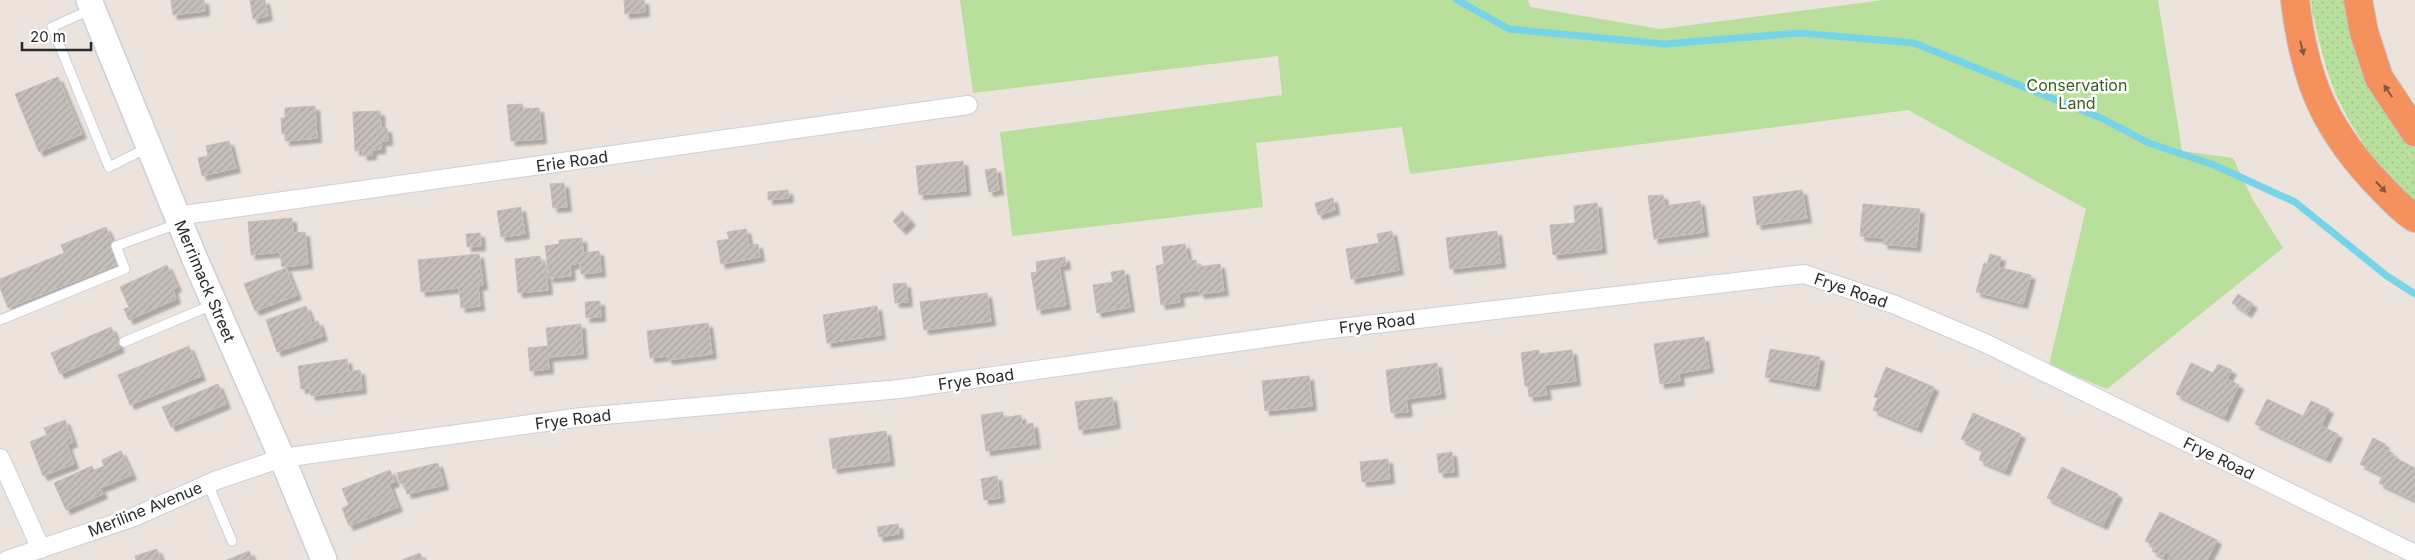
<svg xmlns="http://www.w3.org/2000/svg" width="2415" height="560" font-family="Inter,sans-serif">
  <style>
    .grass { fill: url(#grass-dots) }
    .park { fill: #b9df9c }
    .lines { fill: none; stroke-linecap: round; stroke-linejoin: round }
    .stream { stroke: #75d4e8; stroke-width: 7 }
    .building { fill: url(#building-hatch); stroke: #c6bfb6; filter: url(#shadow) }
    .lane-casing { stroke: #cbcfdb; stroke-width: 11 }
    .street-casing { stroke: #cbcfdb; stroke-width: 20 }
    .secondary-casing { stroke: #cbcfdb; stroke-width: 28 }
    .highway-casing { stroke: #c3c3c3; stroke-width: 30 }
    .lane { stroke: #fff; stroke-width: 9 }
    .street { stroke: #fff; stroke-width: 18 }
    .secondary { stroke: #fff; stroke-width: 25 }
    .highway { stroke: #f5915d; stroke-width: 28 }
    .oneway { fill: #855841 }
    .labels { text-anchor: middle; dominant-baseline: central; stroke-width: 5; stroke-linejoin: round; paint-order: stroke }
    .park-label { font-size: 16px; fill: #33631e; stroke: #fff }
    .street-label { font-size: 16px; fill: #2a2a2a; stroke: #fff }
  </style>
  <defs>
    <pattern id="grass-dots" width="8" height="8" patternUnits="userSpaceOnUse" patternTransform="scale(1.25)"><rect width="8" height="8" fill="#b9df9c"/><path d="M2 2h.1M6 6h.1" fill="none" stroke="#9fc087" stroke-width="1.8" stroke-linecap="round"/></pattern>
    <pattern id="building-hatch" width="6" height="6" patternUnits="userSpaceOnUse" patternTransform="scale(1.25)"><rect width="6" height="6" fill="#c4bfb8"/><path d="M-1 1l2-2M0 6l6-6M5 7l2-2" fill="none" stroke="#a9a49e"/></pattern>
    <filter id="shadow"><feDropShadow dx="4.5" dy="4.5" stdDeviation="1" flood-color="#0004"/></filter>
  </defs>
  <rect width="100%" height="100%" fill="#ebe3dc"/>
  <!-- grass -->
  <path class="grass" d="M2311,0h41l63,142v60c-33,-26 -68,-78 -83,-118 -9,-23 -14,-49 -20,-73z"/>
  <!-- park -->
  <polygon class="park" points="960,0 1528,0 1530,7 1660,29 1884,0 2158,0 2182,151 2233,158 2253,200 2283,248 2107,389 2049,365 2086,209 1908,110 1410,174 1402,127 1256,143 1263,207 1012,236 1000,132 1282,95 1278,56 973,93"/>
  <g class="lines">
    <!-- stream -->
    <polyline class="stream" points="1457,0 1509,29 1665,44 1800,33 1914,43 2101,118 2149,143 2214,165 2295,202 2387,276 2415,294"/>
  </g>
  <!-- building -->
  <g class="building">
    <polygon points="171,0 204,0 205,11 173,15"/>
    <polygon points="250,0 265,0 268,16 253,19"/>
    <polygon points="624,0 644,0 645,12 625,14"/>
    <polygon points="58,77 82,134 39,152 15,94"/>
    <polygon points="522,104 523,109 539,108 542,139 511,141 507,105"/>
    <polygon points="315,106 317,138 285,141 285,134 282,134 281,118 285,118 285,108"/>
    <polygon points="380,111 381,128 387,128 388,141 381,141 381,149 372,150 372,155 363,156 362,150 355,151 353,112"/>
    <polygon points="229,141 236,168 202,176 198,158 208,156 206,146"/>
    <polygon points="963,161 966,191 919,195 916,166"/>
    <polygon points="996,168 999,190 989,192 985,170"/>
    <polygon points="564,183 567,207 553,208 550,184"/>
    <polygon points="788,190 789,198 768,200 768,192"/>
    <polygon points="1802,190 1807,218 1757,225 1753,197"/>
    <polygon points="1663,195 1664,206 1700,201 1704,232 1654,239 1648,196"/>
    <polygon points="1333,198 1335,210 1318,215 1315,203"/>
    <polygon points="1597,203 1602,249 1553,255 1550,225 1575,223 1574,206"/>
    <polygon points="1863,204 1920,209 1916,247 1883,244 1884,238 1860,236"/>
    <polygon points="521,207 525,234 501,237 497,211"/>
    <polygon points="902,211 911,221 902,230 893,221"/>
    <polygon points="292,218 293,233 305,232 308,264 282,267 280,252 251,255 248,222"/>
    <polygon points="106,227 121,263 8,308 0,288 0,279 64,253 61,245"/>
    <polygon points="746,229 749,245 758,244 760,257 721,264 717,241 729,239 727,232"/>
    <polygon points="1392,231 1399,270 1351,279 1346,249 1379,243 1377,234"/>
    <polygon points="1497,231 1501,263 1450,269 1446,238"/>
    <polygon points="480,233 481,246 467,247 466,234"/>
    <polygon points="582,238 583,253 599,251 601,272 581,274 580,263 570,265 571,276 549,278 545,246 559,244 559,240"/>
    <polygon points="1185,244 1188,261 1196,260 1197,267 1220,264 1224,291 1200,294 1199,290 1179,293 1180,302 1161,305 1156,266 1164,264 1162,247"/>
    <polygon points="479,254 483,285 478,286 480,306 461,308 459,288 421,292 418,260"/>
    <polygon points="1990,254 2001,257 1998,267 2031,275 2023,304 1976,292 1984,263 1987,264"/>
    <polygon points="540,256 541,262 545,262 548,290 518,293 515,259"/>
    <polygon points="1065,257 1066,265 1059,266 1066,305 1037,310 1031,273 1037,272 1036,262"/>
    <polygon points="167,265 177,287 173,289 176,299 129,320 124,309 129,307 120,287"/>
    <polygon points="286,268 297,295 255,311 244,284"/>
    <polygon points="1124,270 1130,307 1097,313 1093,285 1113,282 1111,272"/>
    <polygon points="906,283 908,302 895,303 893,284"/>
    <polygon points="987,293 991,321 924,330 920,302"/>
    <polygon points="2238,294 2253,304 2247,313 2232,303"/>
    <polygon points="600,301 601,317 586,318 585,302"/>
    <polygon points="306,306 312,323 318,321 323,336 277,352 266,320"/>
    <polygon points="877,306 881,335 827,343 823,315"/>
    <polygon points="708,323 712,354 668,360 667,356 650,358 647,331"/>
    <polygon points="581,324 583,354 548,357 549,369 530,371 528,348 548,346 546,328"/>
    <polygon points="111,327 120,348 60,374 51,353"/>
    <polygon points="1704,337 1709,368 1679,373 1680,381 1660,384 1654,344"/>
    <polygon points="189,346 201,376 130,405 118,375"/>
    <polygon points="1770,349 1820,357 1815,386 1765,377"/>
    <polygon points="1539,350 1539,354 1572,350 1576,381 1545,385 1547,395 1529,397 1528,386 1525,386 1521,353"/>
    <polygon points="347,359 349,372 360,370 362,389 311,396 310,388 301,389 298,366"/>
    <polygon points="1437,363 1441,394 1406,399 1408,412 1391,413 1386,370"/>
    <polygon points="2191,363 2213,373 2218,364 2232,370 2227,379 2239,385 2224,417 2176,394"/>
    <polygon points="1886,367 1934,387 1917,428 1873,410 1878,398 1874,397"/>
    <polygon points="1309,376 1312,406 1265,411 1262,381"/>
    <polygon points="218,384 226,404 171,427 162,407"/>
    <polygon points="1112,397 1116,424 1079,430 1075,402"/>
    <polygon points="2267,399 2303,416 2311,401 2329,409 2321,426 2338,434 2326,458 2255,424"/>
    <polygon points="1003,412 1003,418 1021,415 1022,425 1033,423 1036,444 986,451 981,415"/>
    <polygon points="1973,413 2021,434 2005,471 1979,460 1983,450 1961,439"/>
    <polygon points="65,420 73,442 67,445 74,464 43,476 30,442 47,435 44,428"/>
    <polygon points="886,431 890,461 833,469 829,439"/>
    <polygon points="2373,438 2385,444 2383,449 2393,453 2392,456 2415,468 2415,500 2379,483 2383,475 2360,464"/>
    <polygon points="121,451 132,475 100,488 103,494 66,510 54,483 92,466 94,470 104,466 102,460"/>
    <polygon points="1452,452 1454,472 1439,473 1437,454"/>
    <polygon points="1388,459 1390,479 1362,482 1360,462"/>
    <polygon points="438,463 444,485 407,494 404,483 400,484 397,473"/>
    <polygon points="2062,467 2118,494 2103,525 2047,498"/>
    <polygon points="390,470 395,482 389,484 398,507 349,526 342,508 349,505 342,489"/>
    <polygon points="997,476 1000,498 984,500 981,479"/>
    <polygon points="2160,512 2217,540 2207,560 2168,560 2171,555 2166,552 2163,557 2152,551 2155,546 2145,541"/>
    <polygon points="898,524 899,534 879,537 877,527"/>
    <polygon points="157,549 161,560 136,560 135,556"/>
    <polygon points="249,551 253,560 227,560"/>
    <polygon points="420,553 423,560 402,560"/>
  </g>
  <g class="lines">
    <!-- lane casing -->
    <g class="lane-casing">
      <g id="lane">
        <polyline points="92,9 52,27 109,167 147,148"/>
        <polyline points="0,320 125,269 116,246 180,223"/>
        <polyline points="124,342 212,305"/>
        <polyline points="208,484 232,541"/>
      </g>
    </g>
    <!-- street casing -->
    <g class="street-casing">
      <g id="street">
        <polyline points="177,216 968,105"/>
        <polyline points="0,458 41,549"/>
        <polyline points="7,560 134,517 217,480 282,458 582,417 900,389 1323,330 1804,274 1893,304 1985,343 2415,554"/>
      </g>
    </g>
    <!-- secondary casing -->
    <g class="secondary-casing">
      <polyline id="secondary" points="89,0 194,257 282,458 324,560"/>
    </g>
    <!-- highway casing -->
    <g class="highway-casing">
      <g id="highway">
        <path d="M2295,0c9,75 26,122 78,179 13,13 26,29 42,39"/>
        <polyline points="2358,0 2364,32 2379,78 2415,132"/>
      </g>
    </g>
    <!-- lane -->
    <use href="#lane" class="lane"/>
    <!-- street -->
    <use href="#street" class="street"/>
    <!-- secondary -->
    <use href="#secondary" class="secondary"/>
    <!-- highway -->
    <use href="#highway" class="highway"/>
  </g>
  <!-- one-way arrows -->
  <defs><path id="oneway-solid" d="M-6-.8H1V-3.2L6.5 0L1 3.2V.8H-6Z" transform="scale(1.25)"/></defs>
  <g class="oneway">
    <use href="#oneway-solid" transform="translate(2302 48) rotate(76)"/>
    <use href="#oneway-solid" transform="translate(2388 91) rotate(-124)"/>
    <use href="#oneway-solid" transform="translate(2381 187) rotate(47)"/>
  </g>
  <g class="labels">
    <!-- park labels -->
    <g class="park-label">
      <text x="2077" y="85">Conservation<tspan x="2077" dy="18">Land</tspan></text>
    </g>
    <!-- street labels -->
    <g class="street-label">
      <text transform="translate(572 161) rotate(-8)">Erie Road</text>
      <text transform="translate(205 281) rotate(67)">Merrimack Street</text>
      <text transform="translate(1851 290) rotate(19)">Frye Road</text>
      <text transform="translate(1377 323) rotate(-7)">Frye Road</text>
      <text transform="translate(976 379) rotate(-8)">Frye Road</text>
      <text transform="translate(573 419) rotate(-7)">Frye Road</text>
      <text transform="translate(2219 458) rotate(26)">Frye Road</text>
      <text transform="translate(145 509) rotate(-22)">Meriline Avenue</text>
    </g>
  </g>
  <!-- scale -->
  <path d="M22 42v8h69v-8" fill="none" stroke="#2a2a2a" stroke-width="2.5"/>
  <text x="30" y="42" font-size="15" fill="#2a2a2a" stroke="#ffffff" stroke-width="4" paint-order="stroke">20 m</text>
</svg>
